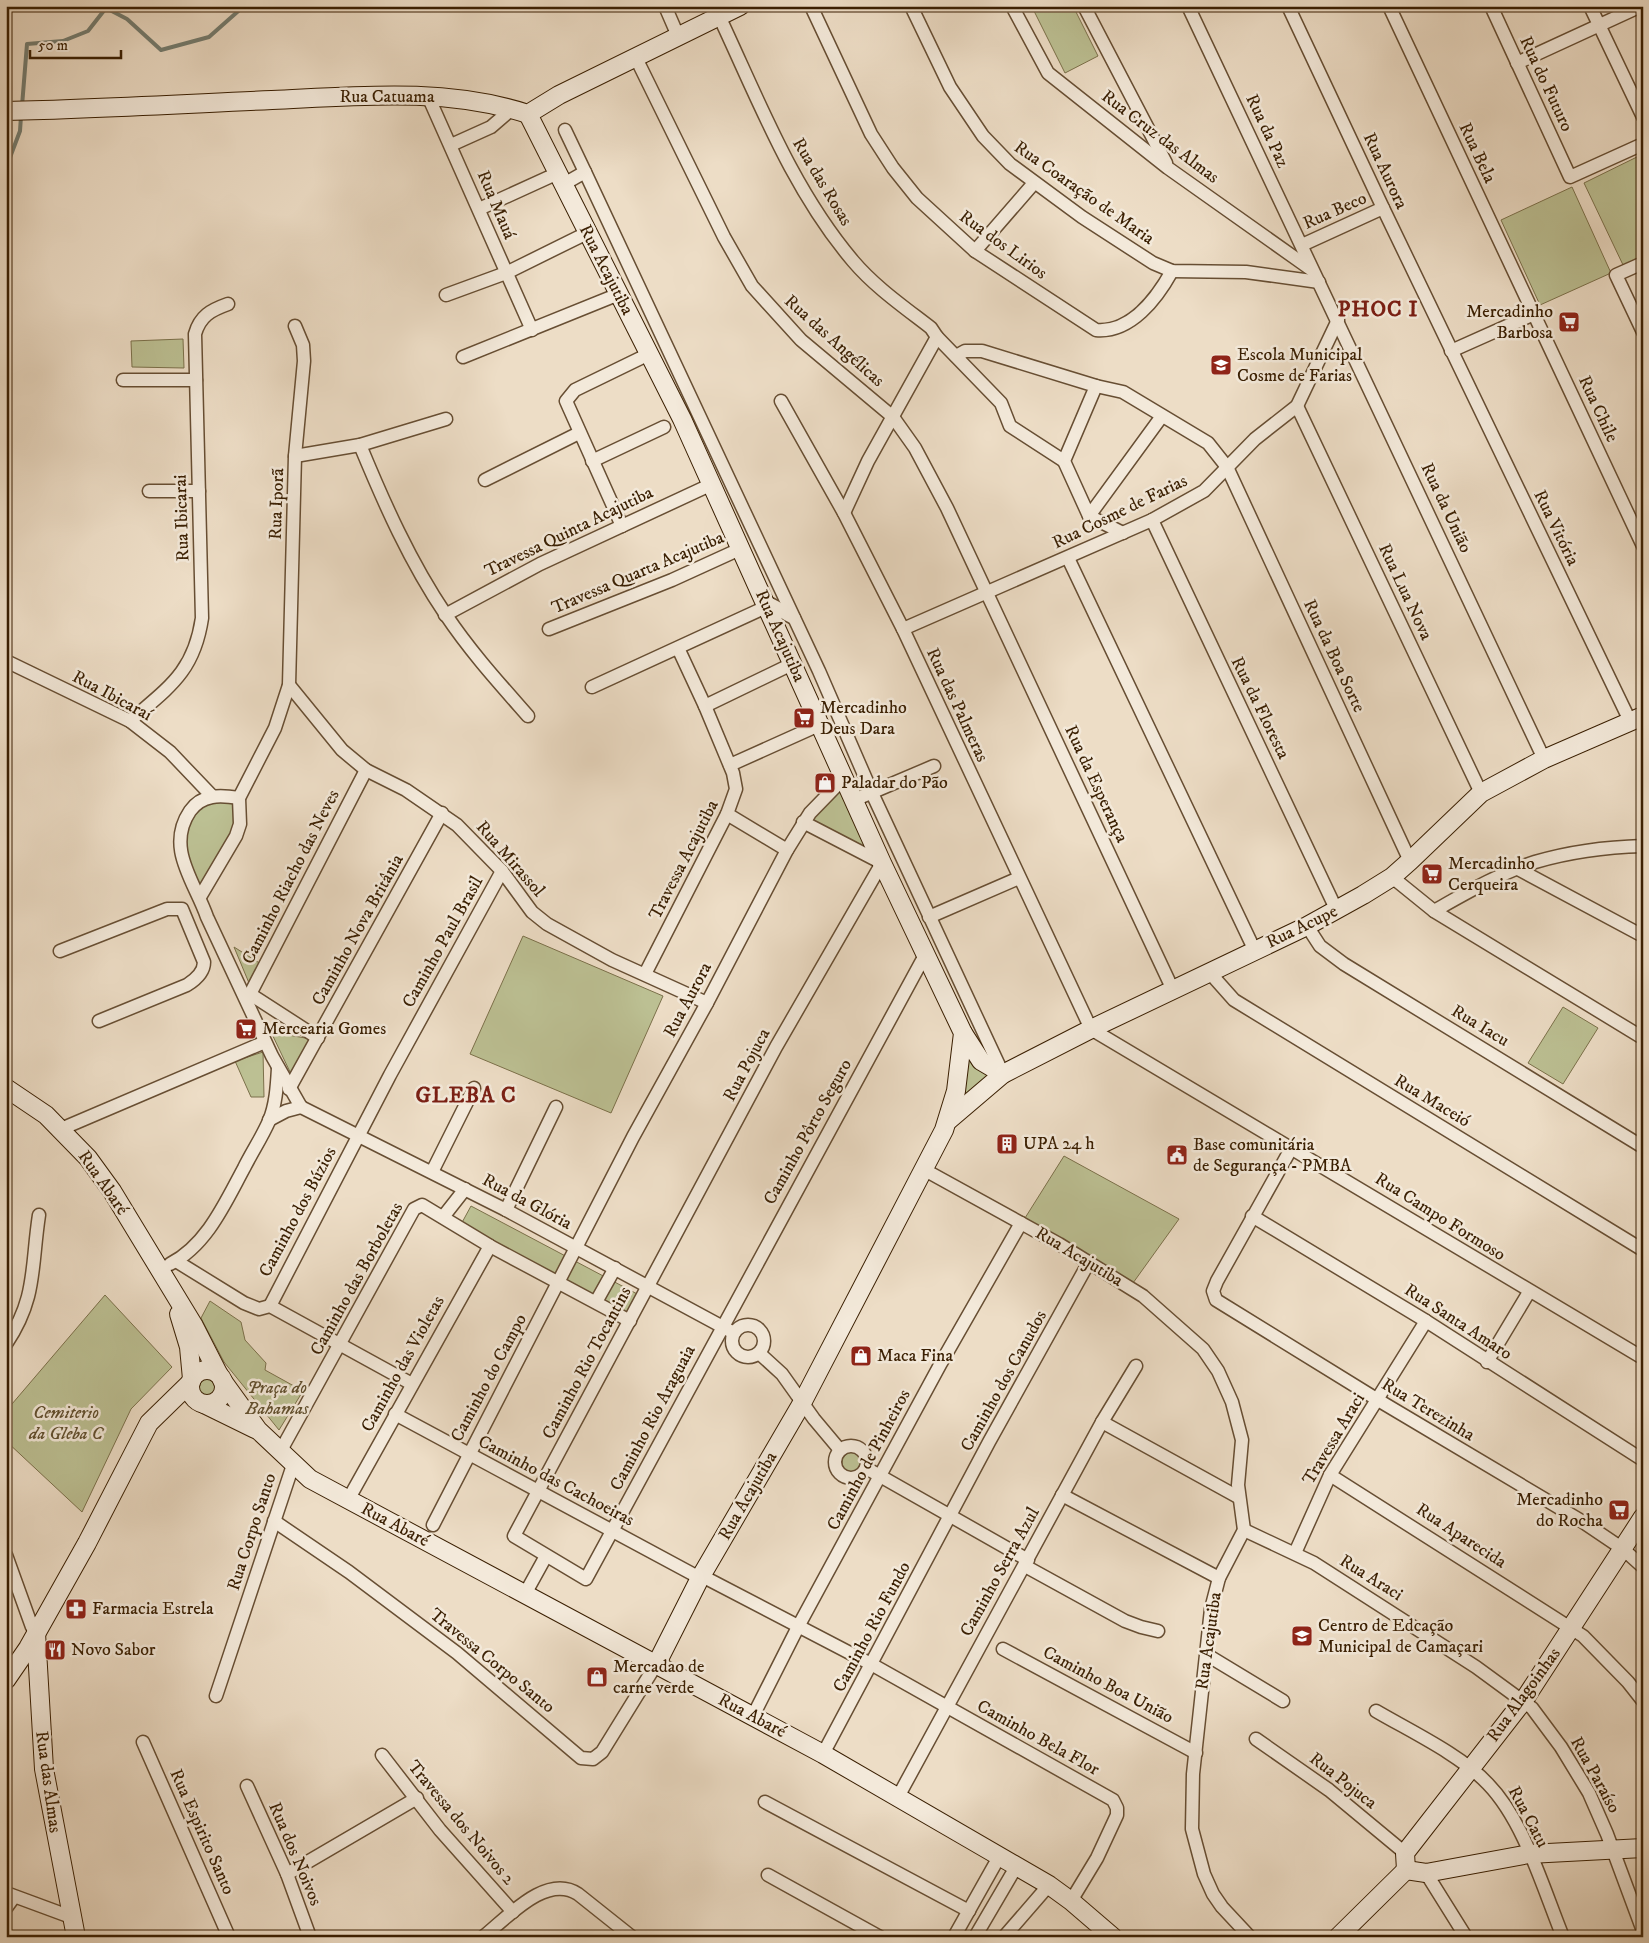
<svg xmlns="http://www.w3.org/2000/svg" width="1649" height="1943" font-family="'IM FELL DW Pica',serif">
  <style>
    .green { fill: #bcc093; stroke: #7b704a }
    .lines { fill: none; stroke-linecap: round; stroke-linejoin: round }
    .stream { stroke: #747d71; stroke-width: 4 }
    .street-casing { stroke: #674e33; stroke-width: 15 }
    .secondary-casing { stroke: #3a1f02; stroke-width: 20 }
    .street { stroke: #f3e9da; stroke-width: 12 }
    .secondary { stroke: #f3e9da; stroke-width: 18 }
    .labels { text-anchor: middle; dominant-baseline: central; stroke-width: 5; stroke-linejoin: round; paint-order: stroke }
    .street-label { font-size: 18px; fill: #3a1f02; stroke: #f3e9da }
    .poi-label { font-size: 18px; fill: #3a1f02; stroke: #f3e9da; text-anchor: start }
    .park-label { font-size: 18px; font-style: italic; fill: #614f2e; stroke: #f3e9da }
    .district-label { font-size: 22px; font-weight: bold; letter-spacing: 1px; fill: #7a1f14; stroke: #f3e9da }
  </style>
  <rect width="100%" height="100%" fill="#edddc6"/>
  <filter id="stains"><feTurbulence type="fractalNoise" baseFrequency=".004" numOctaves="4"/><feColorMatrix values="0 0 0 0 .2 0 0 0 0 .09 0 0 0 0 .02 0 0 0 .5 -.17"/></filter>
  <radialGradient id="worn" r=".72"><stop offset=".6" stop-color="#630" stop-opacity="0"/><stop offset="1" stop-color="#630" stop-opacity=".3"/></radialGradient>
  <!-- green -->
  <g class="green">
    <polygon points="1035,6 1073,6 1098,56 1065,73 1032,7"/>
    <polygon points="1643,154 1643,258 1624,267 1584,183"/>
    <polygon points="1572,187 1611,273 1540,305 1501,220"/>
    <polygon points="183,339 184,368 132,367 131,341"/>
    <polygon points="844,779 881,862 806,827"/>
    <path d="M214,790c19,8 21,13 25,33l-40,78 -17,-65 8,-15z"/>
    <polygon points="523,936 663,996 611,1113 470,1054"/>
    <polygon points="234,947 261,964 249,983"/>
    <polygon points="1563,1007 1598,1028 1563,1084 1528,1063"/>
    <polygon points="271,1032 311,1039 291,1074"/>
    <polygon points="963,1036 996,1076 954,1113"/>
    <polygon points="263,1052 264,1097 251,1097 235,1061"/>
    <polygon points="1064,1156 1179,1219 1133,1283 1025,1218"/>
    <polygon points="471,1206 641,1296 630,1316 459,1228"/>
    <polygon points="105,1295 172,1367 131,1409 82,1512 6,1441 6,1411"/>
    <polygon points="210,1301 241,1322 245,1340 266,1363 265,1370 303,1391 279,1430 224,1362 201,1318"/>
    <polygon points="208,1372 222,1391 212,1402 197,1400 192,1392 198,1374"/>
    <circle cx="853" cy="1463" r="11"/>
  </g>
  <g class="lines">
    <!-- stream -->
    <g class="stream">
      <polyline points="22,106 27,44 63,41 88,31 106,8 127,19 161,50 209,37 244,6"/>
      <polyline points="6,168 20,131 21,116"/>
    </g>
    <!-- street casing -->
    <g class="street-casing">
      <g id="street">
        <polyline points="665,6 678,36"/>
        <path d="M811,6l60,128 22,34 24,30 58,53 121,79c35,3 61,-32 76,-59"/>
        <polyline points="911,6 950,87 983,136 1010,164 1082,217 1153,263 1172,271 1246,272 1319,282"/>
        <polyline points="1012,6 1048,73 1168,168 1312,270"/>
        <polyline points="1084,6 1166,163"/>
        <polyline points="1188,6 1544,759"/>
        <polyline points="1288,6 1383,208 1630,721"/>
        <polyline points="1389,6 1643,546"/>
        <polyline points="1491,6 1570,177 1643,144"/>
        <polyline points="1590,6 1643,117"/>
        <path d="M719,16c40,85 73,173 134,245 22,26 51,46 78,67l6,9 -69,124 -24,52"/>
        <polyline points="636,58 724,237 752,286 801,340 893,417 915,448 947,508 1173,990"/>
        <polyline points="1517,63 1641,6"/>
        <polyline points="428,96 532,330"/>
        <polyline points="565,130 585,172"/>
        <polyline points="451,145 491,127 513,108"/>
        <polyline points="564,184 585,172 819,671 872,793 1003,1074"/>
        <polyline points="479,209 558,173"/>
        <polyline points="1302,245 1383,208"/>
        <polyline points="975,251 1034,183"/>
        <polyline points="1643,263 1616,275 1643,332"/>
        <polyline points="446,295 506,273 587,233"/>
        <polyline points="937,337 1001,403 1010,426 1064,461"/>
        <polyline points="1451,351 1534,314"/>
        <polyline points="956,356 965,351 982,351 1096,386 1064,461 1089,516 1123,533"/>
        <polyline points="463,357 619,294"/>
        <polyline points="123,380 196,380"/>
        <polyline points="1096,386 1123,392 1208,443 1227,467 1410,861"/>
        <polyline points="781,401 844,513 903,629 1091,1029 1643,1358"/>
        <polyline points="1297,406 1481,793"/>
        <path d="M360,445c24,58 50,117 86,170 24,36 53,68 82,101"/>
        <polyline points="295,456 360,445 446,419"/>
        <polyline points="592,461 664,427"/>
        <polyline points="485,480 579,433"/>
        <polyline points="149,491 199,491"/>
        <polyline points="1089,516 1162,416"/>
        <polyline points="1152,520 1337,911"/>
        <polyline points="622,526 566,401 575,390 649,354"/>
        <polyline points="1068,558 1255,951"/>
        <path d="M764,602c12,2 17,11 30,16"/>
        <polyline points="445,615 540,564 710,485"/>
        <polyline points="549,629 672,580 740,549"/>
        <polyline points="903,629 1152,520 1204,491 1255,439 1297,406 1338,320"/>
        <polyline points="6,661 130,721 170,752 212,796"/>
        <polyline points="289,685 342,750 366,770 406,790 457,825 502,871 532,912 547,924 612,960 707,1003"/>
        <polyline points="592,687 766,607"/>
        <polyline points="705,706 792,664"/>
        <path d="M130,721c39,-34 64,-49 72,-103l-7,-284c5,-18 16,-24 33,-30"/>
        <polyline points="730,765 819,725"/>
        <path d="M239,798c-19,-3 -37,-4 -49,13 -25,37 5,71 17,106l65,139 29,51"/>
        <polyline points="854,800 934,766"/>
        <polyline points="727,814 787,850"/>
        <polyline points="803,822 882,863 776,1047 514,1536 586,1579 925,955"/>
        <polyline points="1518,869 1643,936"/>
        <polyline points="1392,877 1434,911 1643,1038"/>
        <polyline points="200,897 236,836 240,824 239,798 275,728 289,685 295,456 304,361 303,345 295,326"/>
        <path d="M1434,911c32,-18 66,-38 101,-49 34,-10 73,-15 108,-16"/>
        <polyline points="929,917 1019,878"/>
        <polyline points="1307,926 1320,946 1344,964 1643,1147"/>
        <path d="M60,951l107,-42h15l22,53c0,10 -9,18 -17,23l-88,36"/>
        <polyline points="1210,973 1234,1000 1643,1250"/>
        <polyline points="645,974 727,814 736,789 733,773 705,706 678,648"/>
        <polyline points="250,994 318,1038"/>
        <polyline points="247,1000 366,770"/>
        <polyline points="289,1089 442,813"/>
        <polyline points="301,1107 506,1210 734,1333"/>
        <polyline points="269,1120 286,1111 301,1107"/>
        <polyline points="61,1129 265,1042"/>
        <polyline points="1292,1147 1217,1281 1213,1291 1216,1300 1378,1400 1583,1522 1623,1549 1643,1567"/>
        <polyline points="923,1169 1059,1244 1143,1296 1203,1349 1218,1371 1232,1402 1242,1440 1238,1485 1244,1530 1219,1578 1211,1609 1193,1774 1192,1829 1204,1874 1213,1894 1222,1907 1250,1937"/>
        <polyline points="432,1172 474,1088"/>
        <polyline points="506,1210 556,1107"/>
        <polyline points="1252,1216 1426,1321 1643,1460"/>
        <polyline points="443,1217 465,1189"/>
        <polyline points="176,1261 244,1303 259,1309 270,1306 412,1384"/>
        <path d="M170,1264c37,-19 55,-61 74,-96 8,-16 18,-31 25,-47 7,-16 8,-36 9,-53"/>
        <polyline points="596,1302 615,1268"/>
        <polyline points="270,1306 390,1075 502,871"/>
        <circle cx="748" cy="1341" r="16"/>
        <path d="M6,1344c31,-46 25,-77 33,-129"/>
        <polyline points="759,1353 782,1374 814,1419 840,1450"/>
        <polyline points="1487,1362 1529,1292"/>
        <polyline points="395,1414 700,1578"/>
        <polyline points="1102,1422 1238,1497"/>
        <circle cx="851" cy="1462" r="16"/>
        <polyline points="280,1452 414,1209 422,1205 490,1246 630,1321"/>
        <polyline points="866,1468 1028,1560"/>
        <polyline points="1330,1475 1583,1636 1628,1682 1643,1701"/>
        <polyline points="1062,1495 1219,1578"/>
        <polyline points="348,1500 490,1246"/>
        <polyline points="274,1521 349,1572 457,1653 581,1758 593,1759 602,1752 657,1663"/>
        <polyline points="433,1525 633,1137 707,1003 787,850 810,813 844,778"/>
        <polyline points="1244,1530 1314,1563 1476,1667 1532,1708 1561,1747 1589,1793 1607,1834 1643,1931"/>
        <polyline points="1295,1553 1330,1475 1426,1321"/>
        <polyline points="6,1555 32,1627"/>
        <polyline points="1025,1566 1125,1621 1141,1627 1158,1631"/>
        <polyline points="702,1576 871,1664 1113,1800 1117,1808 1117,1815 1097,1858 1071,1901"/>
        <polyline points="525,1594 546,1556"/>
        <polyline points="1003,1649 1196,1753"/>
        <polyline points="1207,1655 1283,1701"/>
        <polyline points="216,1696 293,1465"/>
        <path d="M1376,1711c34,20 85,44 112,73 36,37 55,104 75,153"/>
        <polyline points="753,1716 799,1625 941,1363 1021,1223"/>
        <polyline points="1256,1739 1329,1790 1405,1853"/>
        <polyline points="143,1742 229,1937"/>
        <polyline points="823,1754 989,1442 1089,1262"/>
        <polyline points="382,1755 440,1830 513,1912"/>
        <polyline points="247,1786 287,1874 310,1937"/>
        <polyline points="898,1797 1102,1422 1136,1366"/>
        <polyline points="765,1802 969,1911"/>
        <polyline points="1426,1873 1466,1937"/>
        <polyline points="287,1874 417,1798"/>
        <polyline points="768,1875 880,1937"/>
        <polyline points="6,1893 71,1917"/>
        <polyline points="6,1908 14,1897"/>
        <path d="M483,1937c24,-19 63,-64 95,-43l54,43"/>
        <polyline points="954,1937 999,1857"/>
        <polyline points="975,1937 1016,1867"/>
        <polyline points="1004,1937 1049,1885"/>
      </g>
    </g>
    <!-- secondary casing -->
    <g class="secondary-casing">
      <g id="secondary">
        <path d="M6,111c89,-2 177,-7 266,-11 85,-4 174,-13 256,14l31,-19 181,-89"/>
        <polyline points="528,114 682,419 882,863 963,1033 956,1091 944,1130 802,1403 700,1578 657,1663"/>
        <polyline points="963,1033 981,1061 1003,1074"/>
        <polyline points="6,1088 46,1115 88,1158 112,1191 194,1326 219,1375"/>
        <polyline points="949,1120 1003,1074 1091,1029 1307,926 1363,895 1392,877 1410,861 1481,793 1544,759 1643,716"/>
        <polyline points="179,1314 189,1347 192,1379"/>
        <circle cx="207" cy="1387" r="17"/>
        <polyline points="222,1380 258,1430 310,1479 823,1754 1049,1885 1071,1901 1113,1937"/>
        <polyline points="204,1404 255,1429"/>
        <polyline points="36,1633 44,1769 76,1937"/>
        <polyline points="6,1680 28,1648 87,1543 149,1423 191,1382"/>
        <polyline points="1406,1870 1405,1853 1524,1700 1643,1517"/>
        <polyline points="1406,1870 1426,1873 1529,1854 1643,1848"/>
        <polyline points="1338,1937 1406,1870"/>
      </g>
    </g>
    <!-- street -->
    <use href="#street" class="street"/>
    <!-- secondary -->
    <use href="#secondary" class="secondary"/>
  </g>
  <!-- icons -->
  <defs>
    <g id="supermarket-square" transform="scale(1.125)"><rect x="-9" y="-9" width="18" height="18" rx="4" fill="#8f2418" stroke="#f3e9da"/><path d="M-6-5.5h2.5l.6 2H6L4.5 2H-2.5L-4.4-4H-6ZM-1.5 3.2a1.3 1.3 0 1 0 .1 0ZM3 3.2a1.3 1.3 0 1 0 .1 0Z" fill="#fff"/></g>
    <g id="school-square" transform="scale(1.125)"><rect x="-9" y="-9" width="18" height="18" rx="4" fill="#8f2418" stroke="#f3e9da"/><path d="M0-5L7-2L0 1L-7-2ZM-4 1L0 2.5L4 1V4Q0 6-4 4Z" fill="#fff"/></g>
    <g id="shop-square" transform="scale(1.125)"><rect x="-9" y="-9" width="18" height="18" rx="4" fill="#8f2418" stroke="#f3e9da"/><path d="M-5-2.5h2.3a2.7 3.5 0 0 1 5.4 0H5L5.5 6h-11ZM-1.5-2.5h3a1.5 2.3 0 0 0-3 0Z" fill="#fff"/></g>
    <g id="building-square" transform="scale(1.125)"><rect x="-9" y="-9" width="18" height="18" rx="4" fill="#8f2418" stroke="#f3e9da"/><path d="M-4-6H4V6H1V3H-1V6H-4ZM-2.5-4.3h1.7v1.8h-1.7ZM.8-4.3h1.7v1.8H.8ZM-2.5-1h1.7V.8h-1.7ZM.8-1h1.7V.8H.8Z" fill="#fff"/></g>
    <g id="civic-square" transform="scale(1.125)"><rect x="-9" y="-9" width="18" height="18" rx="4" fill="#8f2418" stroke="#f3e9da"/><path d="M-.6-6.5H3V-4.5H.6V-3L4-1V1h2V6H-6V1h2V-1L-.6-3ZM-1.2 2.5V6h2.4V2.5Z" fill="#fff"/></g>
    <g id="pharmacy-square" transform="scale(1.125)"><rect x="-9" y="-9" width="18" height="18" rx="4" fill="#8f2418" stroke="#f3e9da"/><path d="M-2-6h4v4h4v4h-4v4h-4v-4h-4v-4h4Z" fill="#fff"/></g>
    <g id="restaurant-square" transform="scale(1.125)"><rect x="-9" y="-9" width="18" height="18" rx="4" fill="#8f2418" stroke="#f3e9da"/><path d="M-5-6h1v4h1v-4h1v4h1v-4h1v5L-1.5 .5V6h-2V.5L-5-1ZM5-6V6H3V1.5H1.5Q1.5-4 5-6Z" fill="#fff"/></g>
  </defs>
  <g fill-rule="evenodd">
    <use href="#supermarket-square" x="1569" y="322"/>
    <use href="#school-square" x="1221" y="365"/>
    <use href="#supermarket-square" x="804" y="718"/>
    <use href="#shop-square" x="825" y="783"/>
    <use href="#supermarket-square" x="1432" y="874"/>
    <use href="#supermarket-square" x="246" y="1029"/>
    <use href="#building-square" x="1007" y="1144"/>
    <use href="#civic-square" x="1177" y="1155"/>
    <use href="#shop-square" x="861" y="1356"/>
    <use href="#supermarket-square" x="1619" y="1510"/>
    <use href="#pharmacy-square" x="76" y="1609"/>
    <use href="#school-square" x="1302" y="1636"/>
    <use href="#restaurant-square" x="55" y="1650"/>
    <use href="#shop-square" x="597" y="1677"/>
  </g>
  <g class="labels">
    <!-- street labels -->
    <g class="street-label">
      <text transform="translate(1546 84) rotate(65)">Rua do Futuro</text>
      <text x="387" y="97">Rua Catuama</text>
      <text transform="translate(1267 131) rotate(65)">Rua da Paz</text>
      <text transform="translate(1160 137) rotate(37)">Rua Cruz das Almas</text>
      <text transform="translate(1477 153) rotate(65)">Rua Bela</text>
      <text transform="translate(1385 171) rotate(65)">Rua Aurora</text>
      <text transform="translate(822 182) rotate(59)">Rua das Rosas</text>
      <text transform="translate(1084 193) rotate(35)">Rua Coaração de Maria</text>
      <text transform="translate(496 205) rotate(67)">Rua Mauá</text>
      <text transform="translate(1335 211) rotate(-24)">Rua Beco</text>
      <text transform="translate(1003 245) rotate(36)">Rua dos Lirios</text>
      <text transform="translate(606 270) rotate(63)">Rua Acajutiba</text>
      <text transform="translate(834 341) rotate(42)">Rua das Angélicas</text>
      <text transform="translate(1598 409) rotate(65)">Rua Chile</text>
      <text transform="translate(277 504) rotate(-88)">Rua Iporã</text>
      <text transform="translate(1446 508) rotate(65)">Rua da União</text>
      <text transform="translate(1120 512) rotate(-26)">Rua Cosme de Farias</text>
      <text transform="translate(182 518) rotate(-92)">Rua Ibicarai</text>
      <text transform="translate(1556 528) rotate(64)">Rua Vitória</text>
      <text transform="translate(569 532) rotate(-26)">Travessa Quinta Acajutiba</text>
      <text transform="translate(638 573) rotate(-23)">Travessa Quarta Acajutiba</text>
      <text transform="translate(1405 592) rotate(65)">Rua Lua Nova</text>
      <text transform="translate(780 636) rotate(66)">Rua Acajutiba</text>
      <text transform="translate(1334 656) rotate(65)">Rua da Boa Sorte</text>
      <text transform="translate(112 696) rotate(28)">Rua Ibicaraí</text>
      <text transform="translate(957 705) rotate(65)">Rua das Palmeras</text>
      <text transform="translate(1260 708) rotate(64)">Rua da Floresta</text>
      <text transform="translate(1096 784) rotate(65)">Rua da Esperança</text>
      <text transform="translate(510 859) rotate(49)">Rua Mirassol</text>
      <text transform="translate(684 860) rotate(-63)">Travessa Acajutiba</text>
      <text transform="translate(291 877) rotate(-63)">Caminho Riacho das Neves</text>
      <text transform="translate(1302 927) rotate(-26)">Rua Acupe</text>
      <text transform="translate(358 930) rotate(-61)">Caminho Nova Britânia</text>
      <text transform="translate(443 942) rotate(-61)">Caminho Paul Brasil</text>
      <text transform="translate(688 1000) rotate(-62)">Rua Aurora</text>
      <text transform="translate(1480 1026) rotate(31)">Rua Iacu</text>
      <text transform="translate(747 1065) rotate(-62)">Rua Pojuca</text>
      <text transform="translate(1432 1101) rotate(31)">Rua Maceió</text>
      <text transform="translate(808 1132) rotate(-61)">Caminho Pôrto Seguro</text>
      <text transform="translate(103 1183) rotate(55)">Rua Abaré</text>
      <text transform="translate(527 1202) rotate(28)">Rua da Glória</text>
      <text transform="translate(298 1212) rotate(-62)">Caminho dos Búzios</text>
      <text transform="translate(1440 1217) rotate(32)">Rua Campo Formoso</text>
      <text transform="translate(1079 1257) rotate(31)">Rua Acajutiba</text>
      <text transform="translate(357 1279) rotate(-61)">Caminho das Borboletas</text>
      <text transform="translate(1458 1322) rotate(33)">Rua Santa Amaro</text>
      <text transform="translate(587 1363) rotate(-62)">Caminho Rio Tocantins</text>
      <text transform="translate(403 1364) rotate(-61)">Caminho das Violetas</text>
      <text transform="translate(489 1378) rotate(-62)">Caminho do Campo</text>
      <text transform="translate(1004 1381) rotate(-61)">Caminho dos Canudos</text>
      <text transform="translate(1428 1410) rotate(31)">Rua Terezinha</text>
      <text transform="translate(653 1418) rotate(-62)">Caminho Rio Araguaia</text>
      <text transform="translate(1334 1439) rotate(-59)">Travessa Araci</text>
      <text transform="translate(869 1460) rotate(-62)">Caminho de Pinheiros</text>
      <text transform="translate(556 1481) rotate(28)">Caminho das Cachoeiras</text>
      <text transform="translate(748 1496) rotate(-60)">Rua Acajutiba</text>
      <text transform="translate(395 1525) rotate(28)">Rua Abaré</text>
      <text transform="translate(252 1532) rotate(-72)">Rua Corpo Santo</text>
      <text transform="translate(1461 1536) rotate(33)">Rua Aparecida</text>
      <text transform="translate(1000 1572) rotate(-61)">Caminho Serra Azul</text>
      <text transform="translate(1371 1578) rotate(32)">Rua Araci</text>
      <text transform="translate(872 1627) rotate(-62)">Caminho Rio Fundo</text>
      <text transform="translate(1209 1641) rotate(-82)">Rua Acajutiba</text>
      <text transform="translate(492 1661) rotate(39)">Travessa Corpo Santo</text>
      <text transform="translate(1108 1685) rotate(28)">Caminho Boa União</text>
      <text transform="translate(1524 1695) rotate(-54)">Rua Alagoinhas</text>
      <text transform="translate(752 1716) rotate(28)">Rua Abaré</text>
      <text transform="translate(1038 1738) rotate(29)">Caminho Bela Flor</text>
      <text transform="translate(1595 1775) rotate(61)">Rua Paraíso</text>
      <text transform="translate(1343 1781) rotate(38)">Rua Pojuca</text>
      <text transform="translate(48 1782) rotate(82)">Rua das Almas</text>
      <text transform="translate(1528 1817) rotate(62)">Rua Catu</text>
      <text transform="translate(461 1823) rotate(50)">Travessa dos Noivos 2</text>
      <text transform="translate(202 1832) rotate(66)">Rua Espirito Santo</text>
      <text transform="translate(295 1854) rotate(67)">Rua dos Noivos</text>
    </g>
    <!-- poi labels -->
    <g class="poi-label">
      <text x="1553" y="312" text-anchor="end">Mercadinho<tspan x="1553" dy="21">Barbosa</tspan></text>
      <text x="1237" y="355">Escola Municipal<tspan x="1237" dy="21">Cosme de Farias</tspan></text>
      <text x="820" y="708">Mercadinho<tspan x="820" dy="21">Deus Dara</tspan></text>
      <text x="841" y="783">Paladar do Pão</text>
      <text x="1448" y="864">Mercadinho<tspan x="1448" dy="21">Cerqueira</tspan></text>
      <text x="262" y="1029">Mercearia Gomes</text>
      <text x="1023" y="1144">UPA 24 h</text>
      <text x="1193" y="1145">Base comunitária<tspan x="1193" dy="21">de Segurança - PMBA</tspan></text>
      <text x="877" y="1356">Maca Fina</text>
      <text x="1603" y="1500" text-anchor="end">Mercadinho<tspan x="1603" dy="21">do Rocha</tspan></text>
      <text x="92" y="1609">Farmacia Estrela</text>
      <text x="1318" y="1626">Centro de Edcação<tspan x="1318" dy="21">Municipal de Camaçari</tspan></text>
      <text x="71" y="1650">Novo Sabor</text>
      <text x="613" y="1667">Mercadao de<tspan x="613" dy="21">carne verde</tspan></text>
    </g>
    <!-- park labels -->
    <g class="park-label">
      <text x="277" y="1388">Praça do<tspan x="277" dy="21">Bahamas</tspan></text>
      <text x="66" y="1413">Cemiterio<tspan x="66" dy="21">da Gleba C</tspan></text>
    </g>
    <!-- district labels -->
    <g class="district-label">
      <text x="1378" y="309">PHOC I</text>
      <text x="466" y="1095">GLEBA C</text>
    </g>
  </g>
  <!-- margin -->
  <rect width="1649" height="1943" fill="none" stroke="#edddc6" stroke-width="25"/>
  <rect x="8" y="8" width="1634" height="1928" fill="none" stroke="#3a1f02" stroke-width="2.5"/>
  <rect x="12" y="12" width="1624" height="1918" fill="none" stroke="#3a1f02"/>
  <!-- scale -->
  <path d="M30 50v8h91v-8" fill="none" stroke="#3a1f02" stroke-width="2.5"/>
  <text x="38" y="50" font-size="15" fill="#3a1f02" stroke="#f3e9da" stroke-width="4" paint-order="stroke">50 m</text>
  <rect width="100%" height="100%" filter="url(#stains)"/>
  <rect width="100%" height="100%" fill="url(#worn)"/>
</svg>
